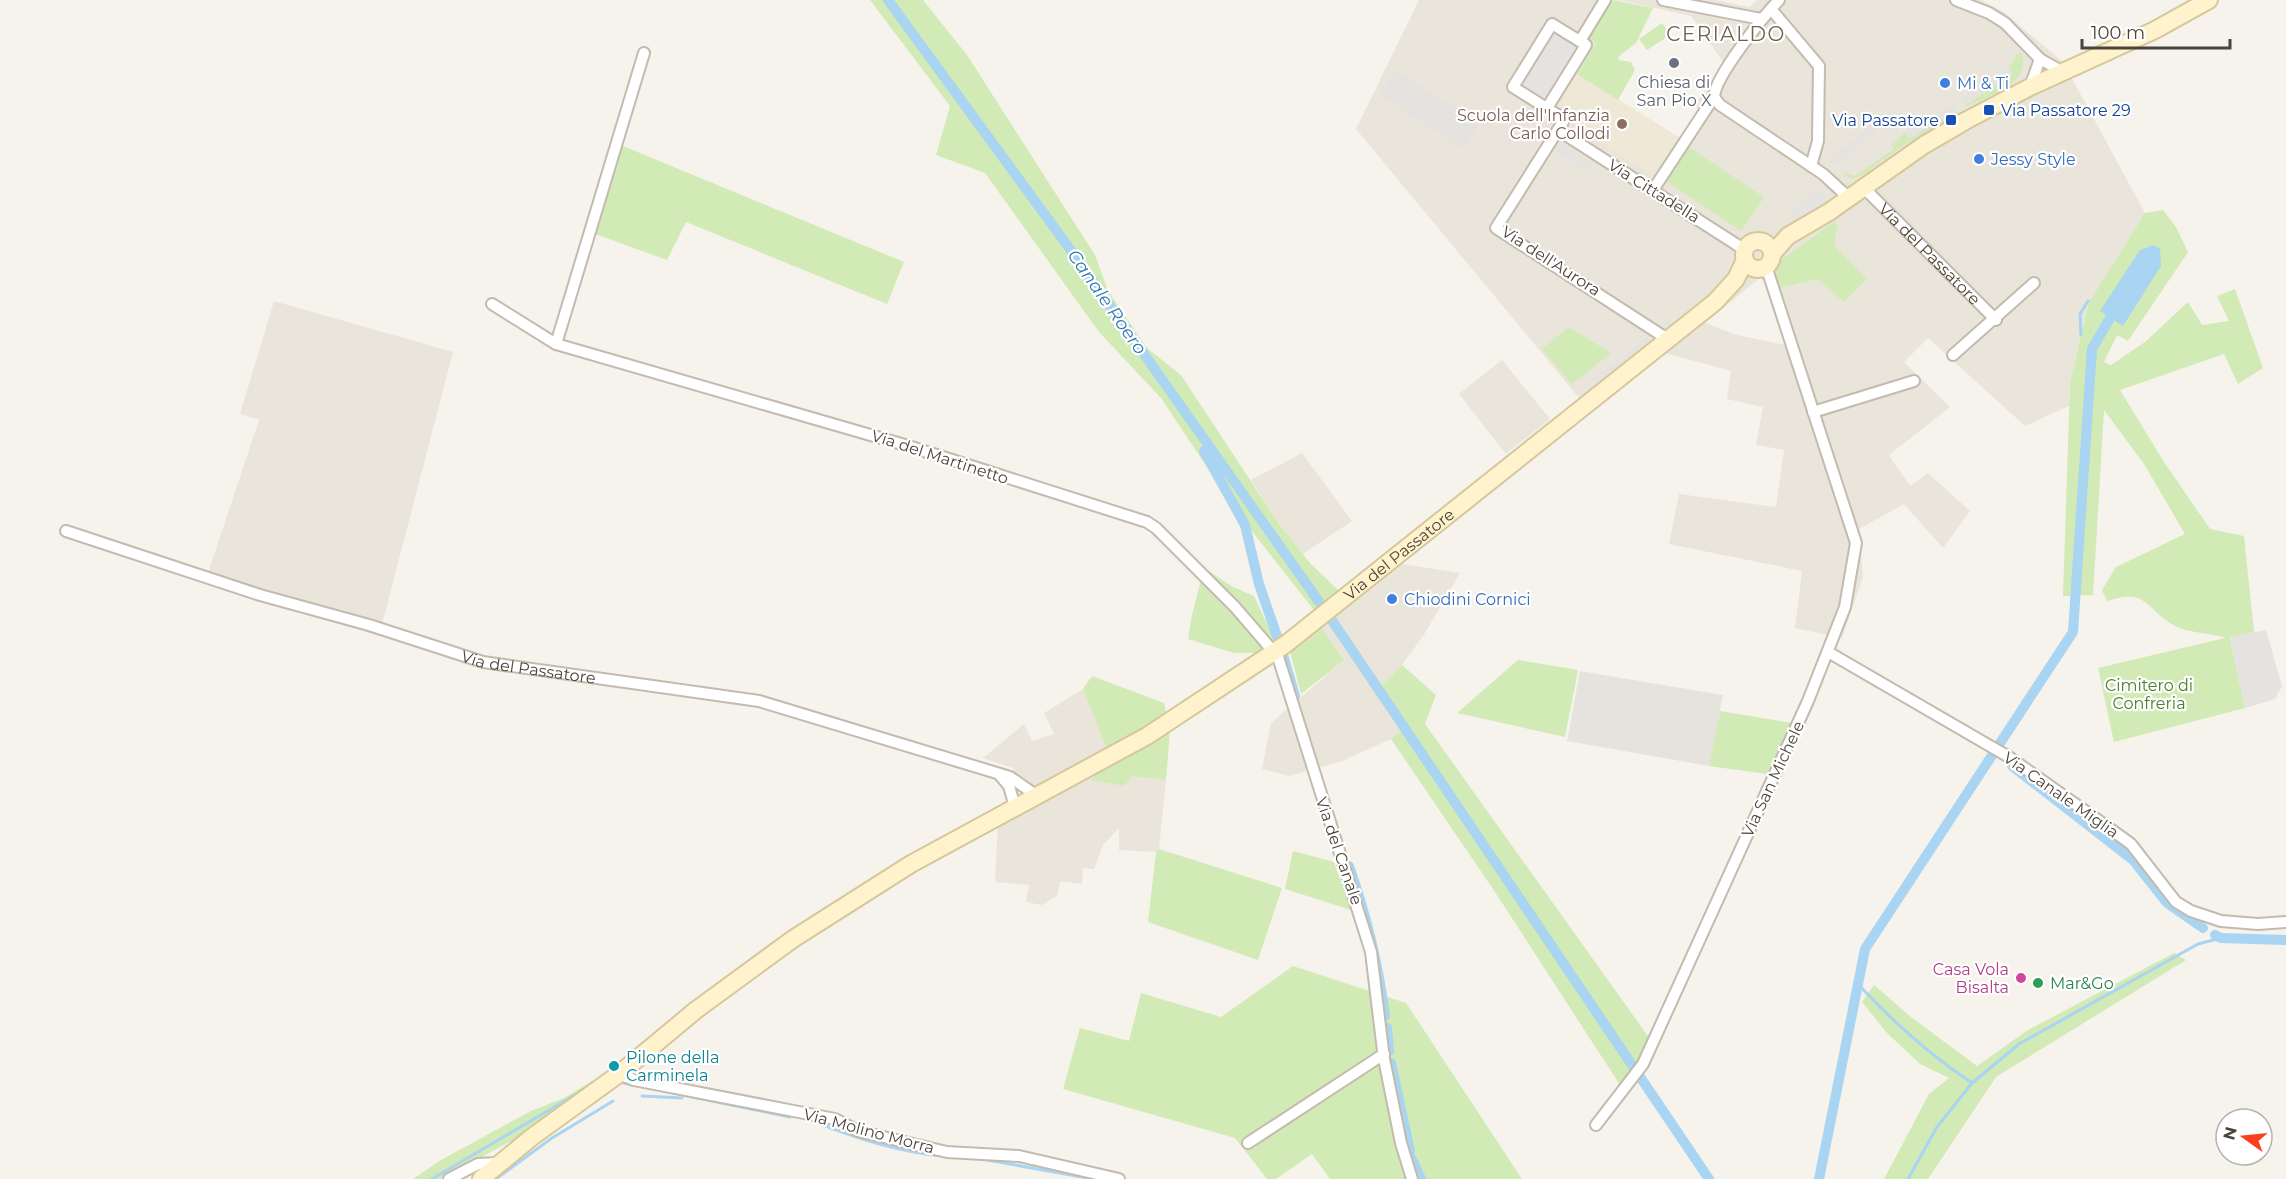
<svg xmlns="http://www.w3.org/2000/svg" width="2286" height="1179" font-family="Montserrat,sans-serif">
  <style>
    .residential { fill: #eae5da; fill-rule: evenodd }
    .industrial { fill: #e6e2dd }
    .education { fill: #efe8d6 }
    .green { fill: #d2eab5 }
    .parking { fill: #e5e3e0 }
    .water { fill: #a9d4f2 }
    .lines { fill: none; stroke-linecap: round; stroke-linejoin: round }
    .stream { stroke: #a9d4f2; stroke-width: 3 }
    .canal { stroke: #a9d4f2; stroke-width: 10 }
    .street-casing { stroke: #c2bbae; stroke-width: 14 }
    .secondary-casing { stroke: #d6c79b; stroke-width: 20 }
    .street { stroke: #fff; stroke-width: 10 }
    .secondary { stroke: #fff3cd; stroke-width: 16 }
    .worship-dot { fill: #6b7280; stroke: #fff; stroke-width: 2 }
    .shop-dot { fill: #3f7fe0; stroke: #fff; stroke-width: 2 }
    .transit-dot { fill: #1a4fb4; stroke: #fff; stroke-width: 2 }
    .education-dot { fill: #8d6e63; stroke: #fff; stroke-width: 2 }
    .hotel-dot { fill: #d1479c; stroke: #fff; stroke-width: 2 }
    .leisure-dot { fill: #2e9e5b; stroke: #fff; stroke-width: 2 }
    .culture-dot { fill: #0f9aa8; stroke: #fff; stroke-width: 2 }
    .labels { text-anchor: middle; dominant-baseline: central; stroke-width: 4.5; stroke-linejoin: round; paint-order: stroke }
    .worship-label { font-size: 16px; fill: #5b616d; stroke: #fff }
    .shop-label { font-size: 16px; fill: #366cbe; stroke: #fff; text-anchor: start }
    .transit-label { font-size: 16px; fill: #164399; stroke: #fff; text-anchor: start }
    .education-label { font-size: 16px; fill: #785e54; stroke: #fff; text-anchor: end }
    .street-label { font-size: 16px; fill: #4b4439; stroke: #fff }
    .park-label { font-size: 16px; fill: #4a7f2a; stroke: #fff }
    .hotel-label { font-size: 16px; fill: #b23c85; stroke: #fff; text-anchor: end }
    .leisure-label { font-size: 16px; fill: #27864d; stroke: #fff; text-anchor: start }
    .culture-label { font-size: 16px; fill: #0d838f; stroke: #fff; text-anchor: start }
    .water-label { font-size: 18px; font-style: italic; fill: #2e7ab2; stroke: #fff }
    .quarter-label { font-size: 20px; letter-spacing: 1.5px; fill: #6e6250; stroke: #fff }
  </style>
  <rect width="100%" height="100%" fill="#f6f3ec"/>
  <!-- residential -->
  <g class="residential">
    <path d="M1419,0h194l-24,37 8,6 -20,31 103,64 18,-29 -4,-3 30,-43 -33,-47 -72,-16h97l33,7 8,-7h224l23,12 59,50 82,151 -56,89 -19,81 -1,23 -44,20 -97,-88 -24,24 46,45 -61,48 21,31 18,-13 42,38 -27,37 -39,-44 -45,25 4,48 -21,61 -47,-10 7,-57 -133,-27 10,-50 97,13 8,-57 -28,-5 7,-38 -36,-8 4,-28 -66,-18 -76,57 -233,-281zM1838,226l-4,19 10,56 -27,-22zM1760,278l7,5 18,62 -48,-10 -32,-12z"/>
    <polygon points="274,301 453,352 379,636 205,582 259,420 240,414"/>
    <polygon points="1502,360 1550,419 1506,454 1459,394"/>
    <polygon points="1302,453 1352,521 1303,554 1279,524 1251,480"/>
    <polygon points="1402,564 1460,573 1425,633 1402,665 1380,688 1407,726 1391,739 1342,761 1289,776 1262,769 1271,723 1344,660 1320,626"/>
    <polygon points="1083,689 1110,755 1092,780 1132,776 1166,780 1159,849 1156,852 1119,850 1119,828 1103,845 1094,869 1083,868 1082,884 1060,881 1057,896 1042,905 1026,902 1029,885 995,882 998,822 1029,806 1013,768 983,758 1024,724 1032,741 1054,734 1044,713"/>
  </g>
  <!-- industrial -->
  <polygon class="industrial" points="1580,671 1723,695 1709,766 1567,741"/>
  <!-- education -->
  <polygon class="education" points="1577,74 1680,138 1656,178 1586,134 1584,131 1587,121 1559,104"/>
  <!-- green -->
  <g class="green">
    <polygon points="870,0 923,0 967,55 1095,255 1108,291 1147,348 1181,375 1279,524 1310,563 1342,594 1317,614 1236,511 1161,398 1099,332 985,173 936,155 950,106"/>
    <polygon points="1613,0 1653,8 1636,43 1618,57 1619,60 1631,62 1635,70 1618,100 1577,74 1596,43 1588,38"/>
    <polygon points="1662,23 1670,35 1647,50 1639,39"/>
    <path d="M2022,53c8,33 -33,42 -56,54l-1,-2 48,-30 -4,-7 8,-14z"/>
    <polygon points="1957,111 1958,113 1901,147 1861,176 1852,179 1844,175 1845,173 1855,176 1894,149 1892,145 1905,133 1909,139"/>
    <polygon points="623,146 904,262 887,304 686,222 667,260 595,234"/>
    <polygon points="1689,147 1764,197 1741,231 1666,181"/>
    <path d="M2163,210l13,17 12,25 -60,89 -11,-6 -13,27 7,3 34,-23 43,-40 14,23 27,-4 -12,-25 18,-7 28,79 -25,16 -14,-30 -104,36 44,72 46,67 34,7 10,96 -24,6 15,70 -131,34 -16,-74 127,-30c-15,-5 -36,-5 -50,-12 -29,-16 -27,-39 -68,-25l-5,-11 14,-23 69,-33 -41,-70 -40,-54 -11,185 -30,1 7,-213 19,-81 56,-89z"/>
    <polygon points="1834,222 1838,226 1834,245 1867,279 1844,302 1817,279 1779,288 1774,265"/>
    <polygon points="1569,327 1611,353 1572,384 1542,349"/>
    <polygon points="1204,568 1233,587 1254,596 1274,639 1256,653 1234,653 1188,639 1192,615"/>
    <polygon points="1320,626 1344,660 1301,694 1290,651"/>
    <polygon points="1518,660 1578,670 1565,737 1457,713"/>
    <polygon points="1402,665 1436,695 1425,724 1650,1039 1642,1061 1620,1085 1495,892 1391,739 1407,726 1379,688"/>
    <polygon points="1092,676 1164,703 1170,729 1166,780 1132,776 1124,786 1092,780 1109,755 1083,689"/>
    <polygon points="1720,711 1792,723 1767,774 1709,766"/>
    <polygon points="1159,849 1282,888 1258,960 1148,922 1156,852"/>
    <polygon points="1293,851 1334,862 1351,910 1285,889"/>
    <polygon points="2174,953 2186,960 1996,1077 1928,1179 1884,1179 1929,1094 1949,1078 1920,1064 1887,1033 1862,1002 1874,985 1911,1017 1977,1066 2028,1030"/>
    <polygon points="1293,966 1406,1003 1522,1179 1330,1179 1312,1154 1276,1179 1267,1179 1235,1138 1063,1089 1080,1028 1129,1041 1141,993 1221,1017"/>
    <polygon points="592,1081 595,1085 528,1132 441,1179 413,1179 441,1160 531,1111 564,1098"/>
  </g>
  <!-- parking -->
  <g class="parking">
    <polygon points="1553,32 1580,49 1547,101 1521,84"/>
    <polygon points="2009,69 2013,75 1965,105 1961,98"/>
    <polygon points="1396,70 1479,124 1463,149 1379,95"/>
    <polygon points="1953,104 1957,111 1909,139 1905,133"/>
    <polygon points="1876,121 1881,126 1833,166 1828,161"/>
    <polygon points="1560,143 1592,163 1587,171 1555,151"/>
    <polygon points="1821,188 1827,202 1797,220 1792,211"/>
    <polygon points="1647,337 1652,343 1598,386 1594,379"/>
    <polygon points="2266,630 2282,686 2275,699 2245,708 2230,637"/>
  </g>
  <!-- water -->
  <polygon class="water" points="2154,245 2160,249 2161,266 2123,326 2100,311 2140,250"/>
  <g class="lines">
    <!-- stream -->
    <g class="stream">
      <polyline points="2081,335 2080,314 2088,301"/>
      <path d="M1858,984c34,37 72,71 114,99"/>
      <polyline points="624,1083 633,1085"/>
      <polyline points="639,1086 790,1117"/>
      <polyline points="642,1096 682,1098"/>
      <path d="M811,1120c41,17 87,32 132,36"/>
      <polyline points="982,1159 1093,1179"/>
      <polyline points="432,1179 585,1089"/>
      <polyline points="496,1179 552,1138 613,1101"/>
      <polyline points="1908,1179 1937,1127 1972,1083 2019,1044 2198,944 2221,938"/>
    </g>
    <!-- canal -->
    <g class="canal">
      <polyline points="888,0 1067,245 1322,606"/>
      <polyline points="1204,451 1245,525 1259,584 1279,642"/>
      <polyline points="1331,619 1709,1179"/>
      <polyline points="1283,655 1295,696"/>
      <polyline points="2012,766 2133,860 2167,903 2203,928"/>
      <path d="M1349,866c18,51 29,96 36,150"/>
      <polyline points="2215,935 2221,938 2286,940"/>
      <polyline points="1387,1028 1389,1051"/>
      <polyline points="1391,1063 1410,1151"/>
      <polyline points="1412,1159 1421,1179"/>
      <polyline points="1819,1179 1865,949 2073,632 2092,349 2110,318"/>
    </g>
    <!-- street casing -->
    <g class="street-casing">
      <g id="street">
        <polyline points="1663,0 1761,19"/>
        <path d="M1779,0c-16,17 -64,76 -65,97l6,8 103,69 26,24"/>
        <polyline points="1956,0 1989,13 2005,23 2040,59 2063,72"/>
        <polyline points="1771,9 1819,66 1818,141 1811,166"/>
        <polyline points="1580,41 1605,0"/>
        <polyline points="2030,87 2040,59"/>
        <polyline points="1547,108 1586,45 1552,24 1513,87 1559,116 1563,122 1496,228 1669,340"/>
        <polyline points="1558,130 1745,250"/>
        <path id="s1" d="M1864,188l132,132"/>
        <polyline points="1653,190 1714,97"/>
        <polyline points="492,304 556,344 905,445 1147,522 1156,528 1235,607 1278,657 1371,952 1384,1059 1401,1143 1412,1179"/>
        <polyline points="556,344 644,53"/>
        <polyline points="1953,355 2034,283"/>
        <polyline points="1813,412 1914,381"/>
        <path id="s2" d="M66,531l194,64 109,30 114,37 276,39 251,76 27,19"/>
        <polyline points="1828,652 2009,757 2109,828 2131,844 2176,902 2191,911 2221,921 2258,924 2286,922"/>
        <polyline points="999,774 1009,786 1015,807"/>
        <polyline points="619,1074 634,1080 835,1119 858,1131 947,1152 1019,1156 1119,1179"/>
        <polyline points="1596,1125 1643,1064 1808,701 1845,607 1856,543 1766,266"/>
        <polyline points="1248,1143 1384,1054"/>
        <polyline points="449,1179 478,1164 498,1163"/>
      </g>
    </g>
    <!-- secondary casing -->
    <g class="secondary-casing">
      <g id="secondary">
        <circle cx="1758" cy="255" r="14"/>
        <polyline points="1772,254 1788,236 1829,212 1924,145 1967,120 2030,87 2155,30 2209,0"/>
        <path id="s3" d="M481,1179l51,-42 87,-63 77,-64 97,-71 118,-75 236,-128 139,-92 429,-342 21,-23 9,-19"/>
      </g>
    </g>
    <!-- street -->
    <use href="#street" class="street"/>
    <!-- secondary -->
    <use href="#secondary" class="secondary"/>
  </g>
  <!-- markers -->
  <circle class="worship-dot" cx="1674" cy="63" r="6"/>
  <g class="shop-dot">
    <circle cx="1945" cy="83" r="6"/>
    <circle cx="1979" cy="159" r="6"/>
    <circle cx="1392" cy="599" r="6"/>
  </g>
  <g class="transit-dot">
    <rect x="1983" y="104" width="12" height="12" rx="3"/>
    <rect x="1945" y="114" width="12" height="12" rx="3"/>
  </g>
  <circle class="education-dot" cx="1622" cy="124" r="6"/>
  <circle class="hotel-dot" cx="2021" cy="978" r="6"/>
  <circle class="leisure-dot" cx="2038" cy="983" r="6"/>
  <circle class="culture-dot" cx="614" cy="1066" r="6"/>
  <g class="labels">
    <!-- worship labels -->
    <g class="worship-label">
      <text x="1674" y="82">Chiesa di<tspan x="1674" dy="18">San Pio X</tspan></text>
    </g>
    <!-- shop labels -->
    <g class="shop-label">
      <text x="1957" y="83">Mi &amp; Ti</text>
      <text x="1991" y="159">Jessy Style</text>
      <text x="1404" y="599">Chiodini Cornici</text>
    </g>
    <!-- transit labels -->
    <g class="transit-label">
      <text x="2001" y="110">Via Passatore 29</text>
      <text x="1939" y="120" text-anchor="end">Via Passatore</text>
    </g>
    <!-- education labels -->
    <g class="education-label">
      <text x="1610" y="115">Scuola dell'Infanzia<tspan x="1610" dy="18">Carlo Collodi</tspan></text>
    </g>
    <!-- street labels -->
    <g class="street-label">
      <text transform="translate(1654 191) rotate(32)">Via Cittadella</text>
      <text stroke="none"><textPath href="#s1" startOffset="93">Via del Passatore</textPath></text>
      <text transform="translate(1551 261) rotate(33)">Via dell'Aurora</text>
      <text transform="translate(940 457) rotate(18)">Via del Martinetto</text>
      <text stroke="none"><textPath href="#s3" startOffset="1113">Via del Passatore</textPath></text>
      <text stroke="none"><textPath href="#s2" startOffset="483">Via del Passatore</textPath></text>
      <text transform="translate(1773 779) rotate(-65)">Via San Michele</text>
      <text transform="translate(2061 795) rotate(35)">Via Canale Miglia</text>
      <text transform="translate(1339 851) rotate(71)">Via del Canale</text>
      <text transform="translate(869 1131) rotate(15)">Via Molino Morra</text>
    </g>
    <!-- park labels -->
    <g class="park-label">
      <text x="2149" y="685">Cimitero di<tspan x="2149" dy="18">Confreria</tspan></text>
    </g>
    <!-- hotel labels -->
    <g class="hotel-label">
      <text x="2009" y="969">Casa Vola<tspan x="2009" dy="18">Bisalta</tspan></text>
    </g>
    <!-- leisure labels -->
    <g class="leisure-label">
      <text x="2050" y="983">Mar&amp;Go</text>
    </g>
    <!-- culture labels -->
    <g class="culture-label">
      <text x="626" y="1057">Pilone della<tspan x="626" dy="18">Carminela</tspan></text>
    </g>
    <!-- water labels -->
    <g class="water-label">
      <text transform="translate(1107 302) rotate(55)">Canale Roero</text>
    </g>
    <!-- quarter labels -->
    <g class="quarter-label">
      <text x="1726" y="34">CERIALDO</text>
    </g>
  </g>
  <!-- north arrow -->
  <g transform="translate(2244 1137) rotate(285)"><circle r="28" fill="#ffffff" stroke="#b7b4b0" stroke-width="1.5"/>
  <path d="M0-4.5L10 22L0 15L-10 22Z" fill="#fc3f1d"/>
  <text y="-9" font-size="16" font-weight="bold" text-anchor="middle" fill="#4b4439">N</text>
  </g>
  <!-- scale -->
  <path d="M2082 39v9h148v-9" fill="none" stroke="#4b4439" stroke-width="3"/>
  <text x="2091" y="39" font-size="18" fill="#4b4439" stroke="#ffffff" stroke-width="4.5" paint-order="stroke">100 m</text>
</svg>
